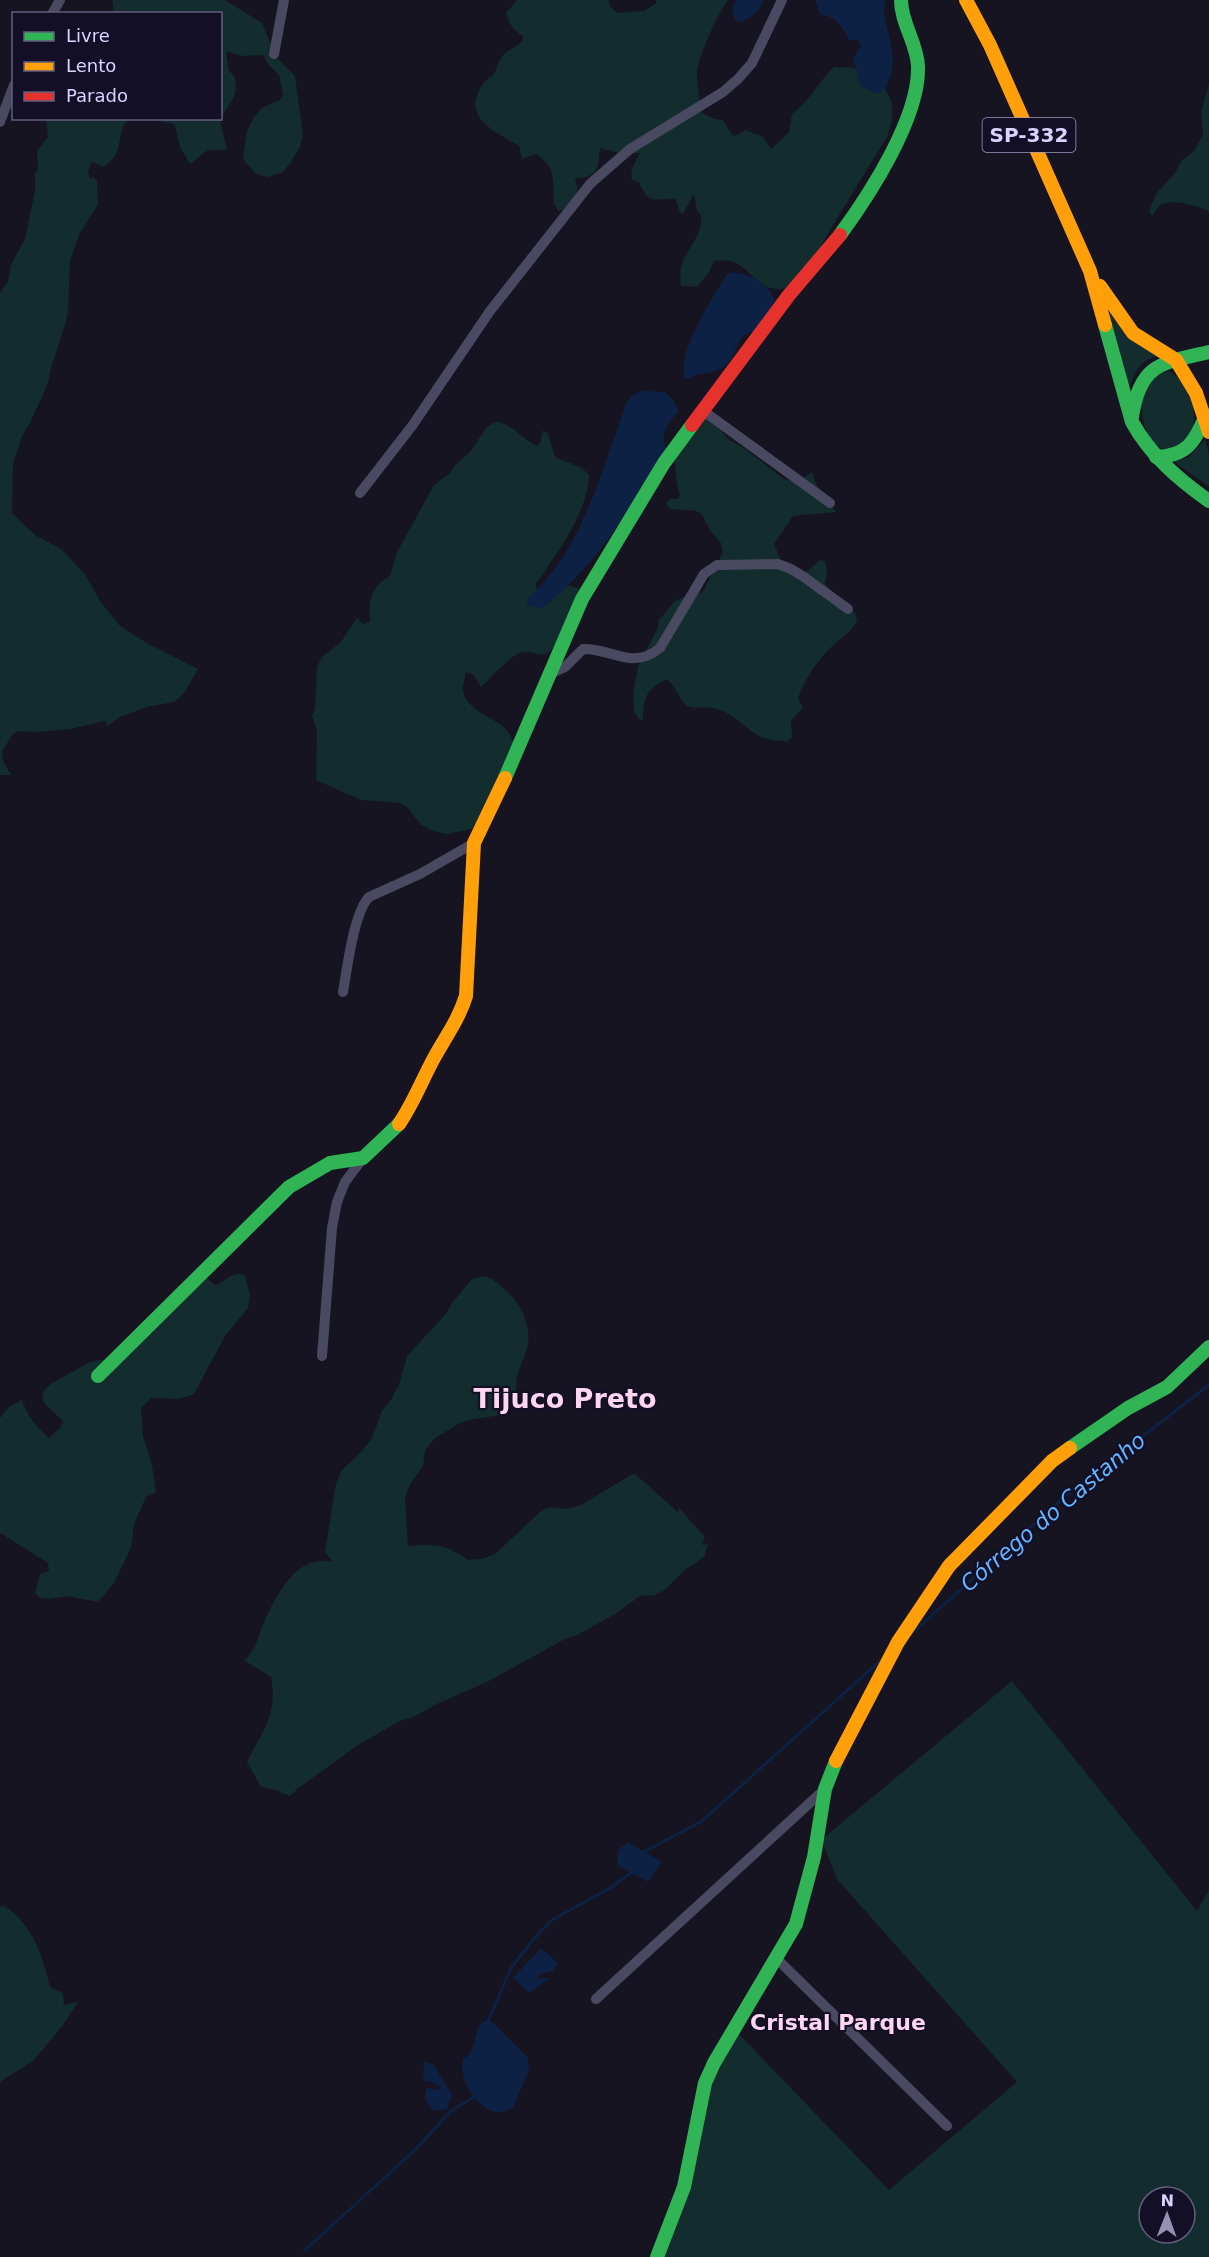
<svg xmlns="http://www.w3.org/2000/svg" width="1209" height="2257" font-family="'DejaVu Sans',sans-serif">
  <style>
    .green { fill: #132c2d; fill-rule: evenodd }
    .water { fill: #0d2144 }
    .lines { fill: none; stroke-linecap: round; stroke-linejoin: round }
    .stream { stroke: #0d2144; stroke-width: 3 }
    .street { stroke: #4a4962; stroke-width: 10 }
    .fast { stroke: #30b455; stroke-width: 14 }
    .slow { stroke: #ff9f0a; stroke-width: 14 }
    .jam { stroke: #e5322d; stroke-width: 14 }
    .labels { text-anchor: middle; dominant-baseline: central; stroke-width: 4.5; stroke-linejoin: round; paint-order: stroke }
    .shield { fill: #130f26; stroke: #9e99be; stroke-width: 1.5 }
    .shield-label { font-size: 20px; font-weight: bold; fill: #d9d4ff }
    .water-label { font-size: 22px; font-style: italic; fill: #62b6ff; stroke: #130f26 }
    .neighbourhood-label { font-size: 22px; font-weight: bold; fill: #ffd6f0; stroke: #130f26 }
    .district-label { font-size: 27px; font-weight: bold; fill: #ffd6f0; stroke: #130f26 }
  </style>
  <rect width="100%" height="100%" fill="#161421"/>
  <!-- green -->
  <g class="green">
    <path d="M112,0h113l37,23 15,35 18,18 8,59 -3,12 -9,15 -8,10 -15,5 -12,-3 -10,-11 -3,-7 4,-25 7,-14 8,-9 18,-8 3,-5 -4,-20 -11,-11 -5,-9 -21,1 -14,-4 -2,1 3,17 6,8 1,10 -2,9 -14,23 7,30c-9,0 -18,-2 -25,4 -5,4 -7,8 -12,10l-10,-17 -5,-22c-7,-4 -14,-2 -21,-6l66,-1v-104l-106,-1z"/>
    <path d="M517,0h92l1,6 7,7 27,-2 13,-8 -2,-3h73c-10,14 -26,49 -30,66 -3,15 2,32 4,47l13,6 8,1 8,14 3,2 12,-6 17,7 8,12 18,-17 3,-18c17,-12 27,-33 42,-47l29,1 16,8 13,27v16l-4,16 -61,100 -6,13 -28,39c-4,1 -10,2 -15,2 -28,-1 -29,-34 -64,-28l-6,13 -11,13 -16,-1c-1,-9 -1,-19 3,-28 8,-15 19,-25 17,-43l-4,-4 -3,-17 -11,20 -3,-2 -5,-14c-21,2 -27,6 -36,-16l-6,-2 -2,-3 2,-11 7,-13 -17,1 -23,-6c-2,21 -2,30 -25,30l3,14 -10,17 -9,2 -5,-6c-1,-22 3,-38 -18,-51l-14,5 -3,-13c-24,-15 -59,-28 -36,-62 2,-4 7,-6 10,-9 4,-6 6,-16 11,-21 6,-5 13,-7 19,-14v-4c-9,-5 -15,-13 -17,-23z"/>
    <path d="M1209,84v128c-9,-6 -39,-14 -48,-7 -4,2 -6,8 -9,11l-3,-5 7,-17 19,-21 7,-13 12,-9 9,-16 -2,-23z"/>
    <path d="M46,119h82c-13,14 -2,35 -25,48l-11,-5 -4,9 2,8 4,-2 3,4 1,23 -19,31 -9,26 -2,51 -3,13 -14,43 -3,15 -18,40 -8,13 -9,27 -1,50 23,22 26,14 24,25 15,27 20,25 27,17 51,26 -13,23 -11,10 -27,5 -27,10 -13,9 -2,-5 -35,8 -34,3 -18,-1 -6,4 -10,17 1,9 8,14h-11v-482l8,-12 3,-16 14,-26 10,-48v-18l3,-4 -1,-18 11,-14z"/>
    <path d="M1107,306l53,49c-22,6 -23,15 -32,34z"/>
    <path d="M1168,371c21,9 34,45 21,65 -4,7 -15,12 -22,17l-17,-14 -6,-14 -4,-22 9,-24z"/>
    <path d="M704,414l11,8 13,17 16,9 40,31 13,3 15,-10 5,14 19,26 -43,4 -19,28 7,16 13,14 14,-3 12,-11 5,1 2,12 -2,10 17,23 13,6 2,8c-5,13 -19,20 -29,30 -13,14 -23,30 -30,48l5,9 -12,14 1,16 -4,4c-41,2 -43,-26 -75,-33 -8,-2 -20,2 -27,-3 -8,-6 -9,-18 -19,-26 -21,10 -24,19 -24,42l-4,-2 -5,-7 -1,-18 5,-28 20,-38 1,-8 16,-19 11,-5 17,-4 20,-40 -2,-9 -10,-11 -10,-19 -5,-2 -25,-2 -5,-5 3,-5h8l3,-4c-5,-12 -3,-23 -6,-37z"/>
    <path d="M495,422c19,1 25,17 42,24l3,-3 3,-13 5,4 7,23 27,11 7,7c-1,38 -33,79 -53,109v4l5,3 27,-6 12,4c-5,12 -20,52 -27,59 -11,13 -18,2 -30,4 -11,1 -33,27 -42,35l-8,-13 -8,-2c1,6 -3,12 -2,18 3,20 28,26 42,38 4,4 7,11 9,16l-39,84 -27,6 -12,-2 -15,-7 -13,-17 -7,-5 -40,-3 -45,-20 1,-49 -5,-15 3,-7 2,-42 5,-10 19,-15 16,-24 6,6 7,-2c-2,-20 1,-36 20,-46l7,-24 37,-67 16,-12 5,-8 15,-13 17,-25z"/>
    <polygon points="1205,440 1209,455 1209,487 1173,461 1189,457"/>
    <path d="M240,1274l5,2 5,19 -2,13 -23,28 -31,58 -15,5 -28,-1 -10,10 2,28 9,29 4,27 -10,5 -12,27 -3,24 -17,35 -16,19 -31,-6 -17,3 -10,-1 -5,-5 5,-19 9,-3 -1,-8 -48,-30v-115l9,-11 13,-7c5,15 15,28 27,38l11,-10 3,-7 -18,-17 -3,-5 1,-6 6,-8 41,-23 27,-5 89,-79 9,7c11,-2 10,-10 25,-11z"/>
    <path d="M486,1276c24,12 46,39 42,68 -2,11 -8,21 -11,32 -1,9 -1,19 -3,28l-13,11 -27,4 -14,4 -25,15 -10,12 -2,16 -12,17 -6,14 3,49c26,-3 38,-2 60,14l14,-1 13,-5 45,-42 10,-5 17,2 14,-4 53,-32 44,39 1,-4 26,29 -3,8 6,-1 -4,13 -18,12 -23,22 -9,4 -14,1 -25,18 -38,21 -14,5 -72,40 -52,23 -26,14 -13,4 -42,24 -61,44 -7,7 -15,-6 -14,-3 -14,-25c16,-33 31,-46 24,-85l-27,-17c11,-8 14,-23 19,-36 13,-28 33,-71 70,-62l-8,-10 11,-69 6,-13 20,-19 10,-13 10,-27 10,-13 7,-14 8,-28 38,-41 7,-12 20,-24z"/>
    <path d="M1012,1681l185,230 12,-21v367h-546l47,-176 28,-48 151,157 128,-108 -180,-203 -16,-39zM1149,2197h36v36h-36z"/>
    <path d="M4,1906c28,17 39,50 46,81l13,6 1,12 14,-3 -15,23 -29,35 -34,22v-175z"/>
  </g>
  <!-- water -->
  <g class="water">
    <polygon points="737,0 763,0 763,3 755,14 742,22 736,21 733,16 733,5"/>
    <path d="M815,0h70l-1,13 9,43 -1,15 -6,17 -7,5h-5l-13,-7 -8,-27 8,-14 -4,-5h-8c-6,-14 -13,-23 -29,-26z"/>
    <path d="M732,272c19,3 35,10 43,29l-17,31c-23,-2 -19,21 -31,32 -12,12 -27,7 -40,15l-3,-1c-5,-31 27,-76 42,-103z"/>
    <path d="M642,391l23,1 8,8 6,11c-12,13 -20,22 -12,39 -36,57 -72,118 -126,159l-14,-4v-6c57,-50 74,-129 100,-197l7,-8z"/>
    <polygon points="628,1842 662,1862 648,1882 619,1866 617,1859 618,1850"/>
    <polygon points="540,1949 545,1951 558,1964 554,1971 540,1974 537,1978 550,1978 530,1993 513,1978"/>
    <path d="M489,2019l39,39 1,13 -16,36c-26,20 -56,-24 -50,-48 2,-2 6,-3 7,-6 7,-11 4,-30 19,-34z"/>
    <path d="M424,2062l9,2 19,31 -5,14 -12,2c-7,-5 -13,-15 -8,-23l13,2 -1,-4 -9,-5 -4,1 -3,-6z"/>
  </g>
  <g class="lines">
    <!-- stream -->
    <g class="stream">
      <polyline points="913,1632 1069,1493 1209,1385"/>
      <polyline points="644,1852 702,1821 880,1661"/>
      <polyline points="489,2019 511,1968 532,1941 552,1920 610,1888 632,1872"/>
      <polyline points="304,2251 416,2149 451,2111 476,2096"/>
    </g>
    <!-- street -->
    <g class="street">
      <polyline points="52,14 60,0"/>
      <polyline points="274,54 284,0"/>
      <polyline points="0,122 14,85"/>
      <polyline points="702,410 830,503"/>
      <polyline points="360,493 412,426 490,311 590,184 630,149 723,92 738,79 752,63 782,0"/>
      <path d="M550,674l15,-7 18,-18c29,-1 49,22 77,-1l44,-74 13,-9 61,-1 13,5 13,8 44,32"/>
      <path d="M343,992c4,-23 11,-80 26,-95l51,-23 54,-31"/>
      <polyline points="322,1356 332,1228 337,1202 345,1182 363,1158"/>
      <polyline points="777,1959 947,2126"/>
      <polyline points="596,1999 825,1789"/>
    </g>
    <!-- fast -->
    <g class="fast">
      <path d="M840,235c30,-41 80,-118 78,-169 -1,-23 -17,-43 -17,-66"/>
      <path d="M1105,325l27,97c19,34 46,57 77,79"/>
      <path d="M1132,417c8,-54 30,-54 77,-65"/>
      <path d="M1156,457c31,-1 39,-15 50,-42"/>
      <polyline points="505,778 582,599 664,463 692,425"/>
      <polyline points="98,1376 289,1187 330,1163 363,1158 399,1124"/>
      <polyline points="1070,1448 1128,1408 1167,1387 1209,1347"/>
      <polyline points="657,2257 684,2187 705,2083 714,2063 796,1924 814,1857 825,1789 836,1761"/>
    </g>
    <!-- slow -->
    <g class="slow">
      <polyline points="966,0 990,45 1090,271 1105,325"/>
      <polyline points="1100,286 1133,333 1176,360 1196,393 1209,432"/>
      <path d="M399,1124c14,-20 23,-44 35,-66 12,-22 24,-37 32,-62l8,-153 31,-65"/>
      <polyline points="836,1761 898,1642 949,1566 1052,1461 1070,1448"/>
    </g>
    <!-- jam -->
    <polyline class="jam" points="692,425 789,295 840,235"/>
  </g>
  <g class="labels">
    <!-- shield labels -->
    <rect class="shield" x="982.5" y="118" width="93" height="34" rx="4.5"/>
    <g class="shield-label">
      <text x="1029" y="135">SP-332</text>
    </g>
    <!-- water labels -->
    <g class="water-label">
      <text transform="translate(1053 1512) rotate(-40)">Córrego do Castanho</text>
    </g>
    <!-- neighbourhood labels -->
    <g class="neighbourhood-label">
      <text x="838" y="2022">Cristal Parque</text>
    </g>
    <!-- district labels -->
    <g class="district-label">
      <text x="565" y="1398">Tijuco Preto</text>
    </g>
  </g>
  <!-- legend -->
  <rect x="12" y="12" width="210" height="108" fill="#130f26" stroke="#625e7d" stroke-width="1.5"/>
  <rect x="24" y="32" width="30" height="9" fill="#30b455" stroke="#625e7d" stroke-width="1.5"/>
  <text x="66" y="42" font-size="18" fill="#d9d4ff">Livre</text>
  <rect x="24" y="62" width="30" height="9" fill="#ff9f0a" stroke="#625e7d" stroke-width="1.5"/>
  <text x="66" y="72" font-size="18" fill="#d9d4ff">Lento</text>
  <rect x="24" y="92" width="30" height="9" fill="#e5322d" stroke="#625e7d" stroke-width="1.5"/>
  <text x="66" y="102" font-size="18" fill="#d9d4ff">Parado</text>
  <!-- north arrow -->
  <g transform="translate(1167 2215) rotate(1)"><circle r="28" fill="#130f26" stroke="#625e7d" stroke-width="1.5"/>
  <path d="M0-4.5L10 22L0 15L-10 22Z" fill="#9591b1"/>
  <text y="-9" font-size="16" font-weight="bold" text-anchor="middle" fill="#d9d4ff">N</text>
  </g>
</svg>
